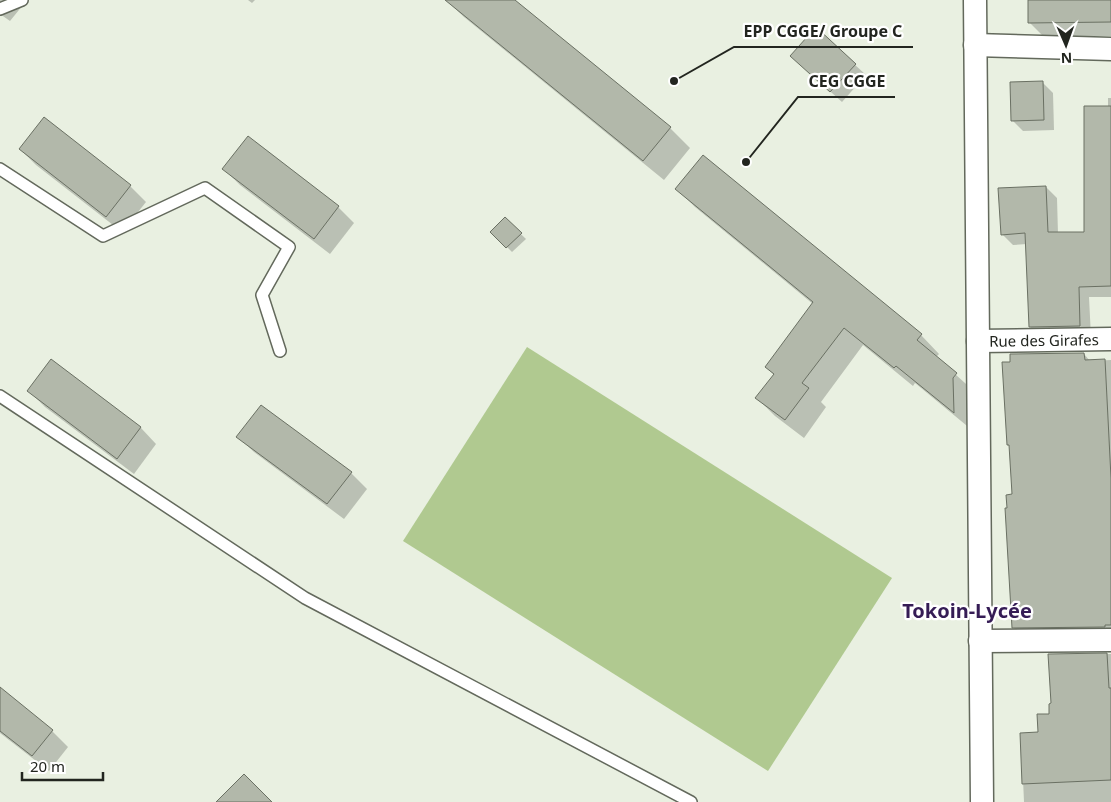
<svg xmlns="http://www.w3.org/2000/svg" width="1111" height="802" font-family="'Noto Sans',sans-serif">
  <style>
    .green { fill: #b0c990 }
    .shadow { fill: #0003 }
    .building { fill: #b2b8aa; stroke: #6a7063 }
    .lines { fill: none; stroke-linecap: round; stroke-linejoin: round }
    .service-casing { stroke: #63695c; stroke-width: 14 }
    .minor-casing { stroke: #63695c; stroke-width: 25 }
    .service { stroke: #fff; stroke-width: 11 }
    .minor { stroke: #fff; stroke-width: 22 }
    .labels { text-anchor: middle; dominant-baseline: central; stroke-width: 4.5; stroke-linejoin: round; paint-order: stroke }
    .street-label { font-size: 15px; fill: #22251f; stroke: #fff }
    .district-label { font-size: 20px; font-weight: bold; fill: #351c55; stroke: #fff }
    .leader { fill: none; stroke: #22251f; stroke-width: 2 }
    .callout-dot { fill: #22251f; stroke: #fff; stroke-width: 2 }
    .callout-label { font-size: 16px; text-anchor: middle; font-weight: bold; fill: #22251f; stroke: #fff; stroke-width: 4.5; stroke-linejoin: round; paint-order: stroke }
  </style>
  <rect width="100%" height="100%" fill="#e9f0e1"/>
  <!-- green -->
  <polygon class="green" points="527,347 892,578 768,771 403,541"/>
  <!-- shadow -->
  <g class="shadow">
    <polygon points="0,0 27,0 10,21 0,14"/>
    <polygon points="248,0 255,0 252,3"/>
    <polygon points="446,0 513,0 670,128 690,148 664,180 464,17"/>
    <polygon points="1029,0 1111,0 1111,36 1044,37 1030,23"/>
    <polygon points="816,29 866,75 842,102 802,66"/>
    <polygon points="1042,82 1053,93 1054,130 1023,131 1012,120"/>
    <polygon points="1108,98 1111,98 1111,297 1089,297 1091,337 1041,338 1030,327 1027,244 1013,245 1002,234 1046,187 1057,198 1058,234 1085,233 1108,107"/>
    <polygon points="44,119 130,186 146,202 122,232 36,165 20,149"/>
    <polygon points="248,138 338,207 354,223 330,254 240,185 224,169"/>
    <polygon points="703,157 921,335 939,354 936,357 975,392 972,430 915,383 913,386 863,345 821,402 826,407 804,438 775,416 757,398 774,375 766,367 813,304 695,207 677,189"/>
    <polygon points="505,219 526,239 512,252 492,232"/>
    <polygon points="1084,354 1090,361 1111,360 1111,638 1025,639 1013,627 1014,496 1011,447 1008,445"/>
    <polygon points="52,361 141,428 156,444 134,474 45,407 29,391"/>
    <polygon points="238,437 351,473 367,489 344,519 254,452"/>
    <polygon points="1111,654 1111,802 1024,802 1021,734 1040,733 1050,715 1053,705 1050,655"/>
    <polygon points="0,689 52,731 68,747 49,771 0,733"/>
  </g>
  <!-- building -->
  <g class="building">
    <polygon points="445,0 515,0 671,127 643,161"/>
    <polygon points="1028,0 1111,0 1111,22 1028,23"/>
    <polygon points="816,27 856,64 830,92 790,56"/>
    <polygon points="1043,81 1044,120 1011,121 1010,82"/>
    <polygon points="1084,106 1111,106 1111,286 1079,287 1080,326 1029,327 1025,233 1001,235 998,188 1046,186 1048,232 1084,232"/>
    <polygon points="44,117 131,185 106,217 19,149"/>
    <polygon points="248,136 339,206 314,239 222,169"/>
    <polygon points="703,155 922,334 917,340 957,373 953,378 954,413 896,366 894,368 844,328 802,383 809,388 785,420 755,398 774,374 765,367 813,302 675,189"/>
    <polygon points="505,217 522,233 506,248 490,232"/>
    <polygon points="1084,353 1085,360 1105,359 1111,478 1111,625 1105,625 1105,627 1012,628 1005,508 1007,508 1006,495 1012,494 1009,445 1007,445 1002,362 1010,362 1010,354"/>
    <polygon points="51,359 141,427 117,459 27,391"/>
    <polygon points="261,405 352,472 327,504 236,437"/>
    <polygon points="1107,653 1109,688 1111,688 1111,780 1022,784 1020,733 1038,732 1037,714 1049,714 1049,704 1051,703 1048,654"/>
    <polygon points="0,687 53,730 32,756 0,731"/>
    <polygon points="244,774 272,802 216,802"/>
  </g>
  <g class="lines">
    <!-- service casing -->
    <g class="service-casing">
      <g id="service">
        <polyline points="0,9 22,0"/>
        <polyline points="0,169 103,236 205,188 289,247 262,295 280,351"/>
        <polyline points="0,396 305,598 691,802"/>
      </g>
    </g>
    <!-- minor casing -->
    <g class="minor-casing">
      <g id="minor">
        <polyline points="975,0 982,802"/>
        <polyline points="975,45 1111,49"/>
        <path id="s1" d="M978,341l133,-2"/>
        <polyline points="980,641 1111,640"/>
      </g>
    </g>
    <!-- service -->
    <use href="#service" class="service"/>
    <!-- minor -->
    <use href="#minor" class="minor"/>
  </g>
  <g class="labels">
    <!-- street labels -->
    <g class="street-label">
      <text stroke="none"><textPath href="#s1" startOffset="66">Rue des Girafes</textPath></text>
    </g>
    <!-- district labels -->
    <g class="district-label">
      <text x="967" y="610">Tokoin-Lycée</text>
    </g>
  </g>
  <!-- callouts -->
  <path class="leader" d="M674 81L734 47H913M746 162L798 97H895"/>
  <g class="callout-dot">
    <circle cx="674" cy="81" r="5"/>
    <circle cx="746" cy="162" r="5"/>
  </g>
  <g class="callout-label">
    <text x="823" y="37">EPP CGGE/ Groupe C</text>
    <text x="847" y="87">CEG CGGE</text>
  </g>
  <!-- north arrow -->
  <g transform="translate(1066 45) rotate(178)" stroke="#ffffff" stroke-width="4" paint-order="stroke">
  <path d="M0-4L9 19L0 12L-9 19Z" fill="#22251f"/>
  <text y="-8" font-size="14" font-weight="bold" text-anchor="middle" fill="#22251f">N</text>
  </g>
  <!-- scale -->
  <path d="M22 772v8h81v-8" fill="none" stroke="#22251f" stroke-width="2.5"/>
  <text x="30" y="772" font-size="15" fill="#22251f" stroke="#ffffff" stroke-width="4" paint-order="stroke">20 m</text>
</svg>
